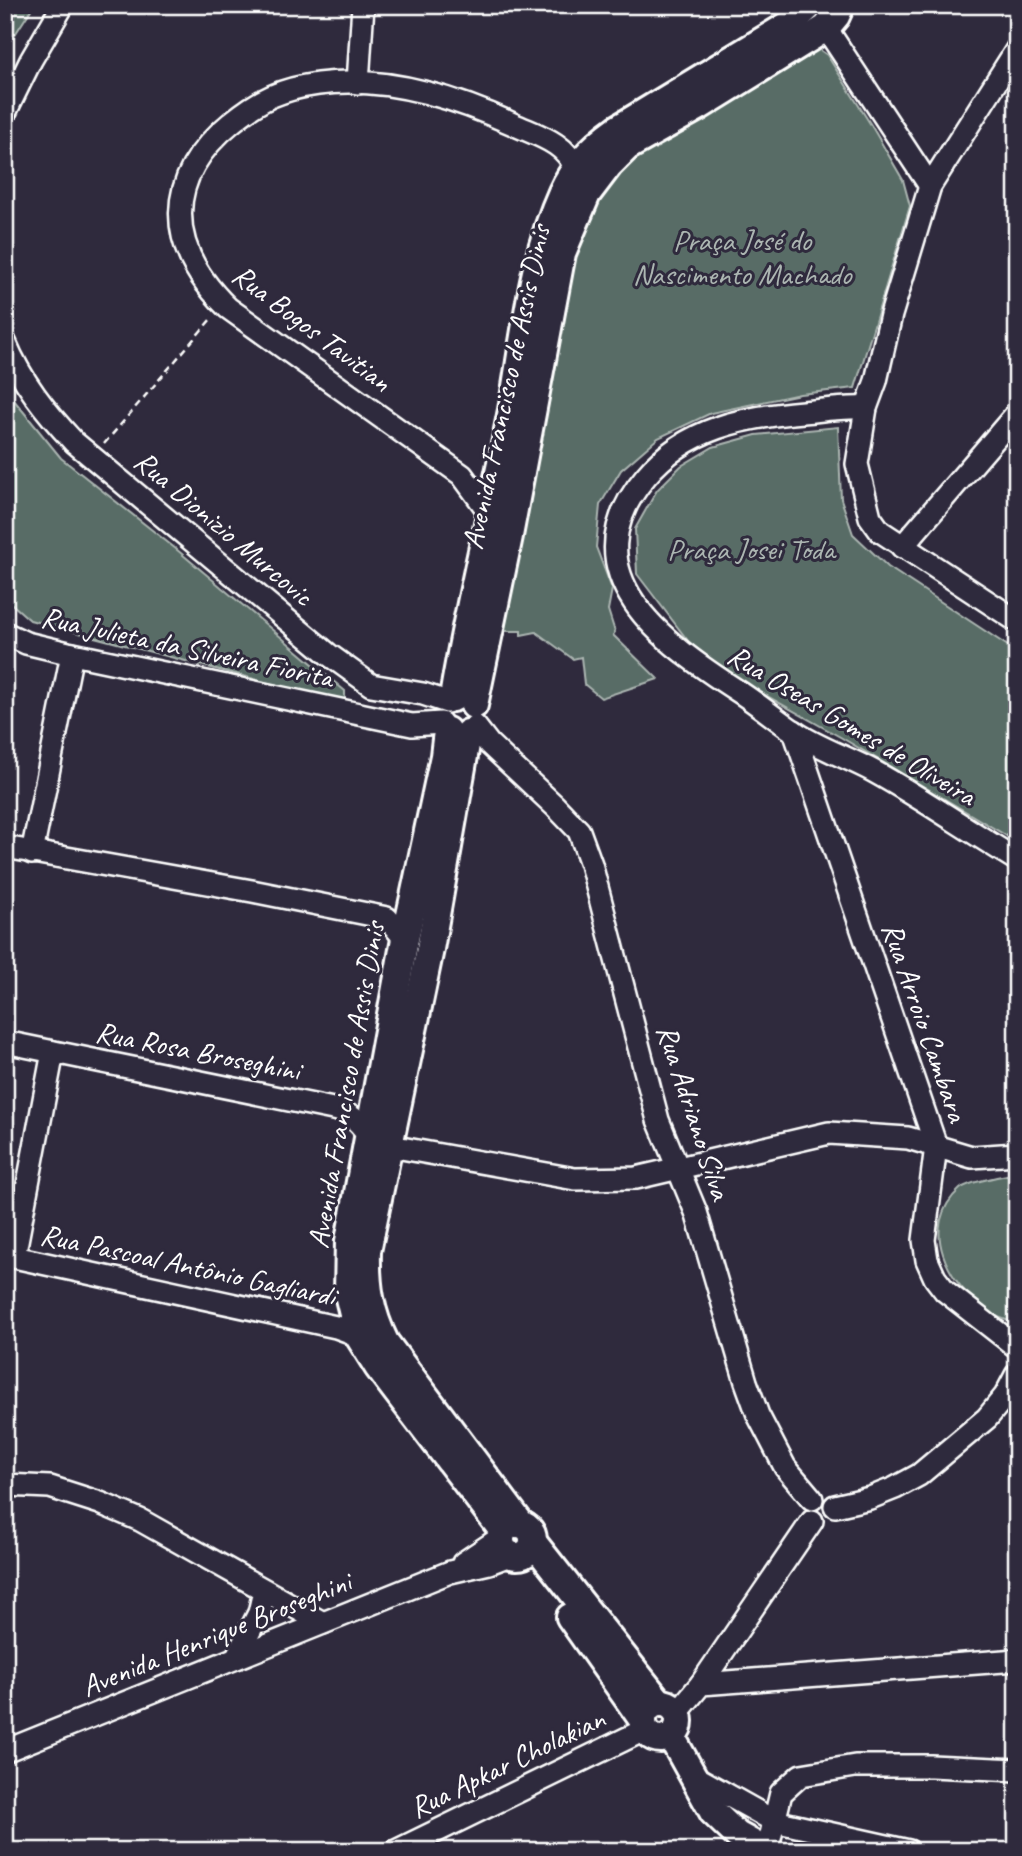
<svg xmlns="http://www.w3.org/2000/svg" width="1022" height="1856" font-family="Caveat,sans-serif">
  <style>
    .green { fill: #586c66; stroke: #acb6b2; stroke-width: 2 }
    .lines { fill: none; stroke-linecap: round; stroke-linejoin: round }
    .minor-casing { stroke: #fff; stroke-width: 26 }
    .major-casing { stroke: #fff; stroke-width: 32 }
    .path { stroke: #fff; stroke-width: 2.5; stroke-dasharray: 7 5; stroke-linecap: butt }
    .minor { stroke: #2f2a3d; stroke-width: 21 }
    .major { stroke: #2f2a3d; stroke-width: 26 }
    .labels { text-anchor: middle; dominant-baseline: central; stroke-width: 6; stroke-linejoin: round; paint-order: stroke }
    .park-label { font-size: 30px; fill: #acb6b2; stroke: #2f2a3d }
    .street-label { font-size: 30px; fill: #fff; stroke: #2f2a3d }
  </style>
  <rect width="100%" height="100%" fill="#2f2a3d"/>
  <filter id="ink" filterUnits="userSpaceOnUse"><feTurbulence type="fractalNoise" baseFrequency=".0143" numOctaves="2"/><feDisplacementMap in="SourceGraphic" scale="14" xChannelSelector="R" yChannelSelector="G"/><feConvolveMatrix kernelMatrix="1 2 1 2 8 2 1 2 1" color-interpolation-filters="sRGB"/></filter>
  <g filter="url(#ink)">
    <!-- green -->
    <g class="green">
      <polygon points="5,5 34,5 5,50"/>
      <polygon points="810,43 827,55 871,125 903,180 910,206 855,388 800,394 711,413 658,438 621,470 600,505 596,547 612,589 608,610 615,632 613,635 658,679 601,698 584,684 581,657 573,659 536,632 521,635 521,631 502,631 580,220 614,169"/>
      <polygon points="5,389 61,458 176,549 345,691 345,703 30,620 5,598"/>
      <polygon points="838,427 841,499 853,534 888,567 1017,652 1017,842 842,738 733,677 689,642 637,574 635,529 657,490 681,466 713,447 756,435"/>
      <path d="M1017,1173v151c-10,-4 -22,-7 -30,-13 -38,-26 -70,-84 -27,-122 9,-8 44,-13 57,-16z"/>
    </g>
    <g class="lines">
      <!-- minor casing -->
      <g class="minor-casing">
        <g id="minor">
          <polyline points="826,28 930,186"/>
          <polyline points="1017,49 930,186 891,315 876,381 866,408 857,464 870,517 880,531 1017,621"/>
          <polyline points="358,83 363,5"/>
          <polyline points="5,113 31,60 63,5"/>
          <path d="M5,342c16,39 41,70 69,100l254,212 43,31 52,9 24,8"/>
          <path d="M866,408c-21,-1 -42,2 -63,4 -59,5 -117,16 -157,64 -81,97 17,167 95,217 18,12 34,25 51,37 24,17 55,27 81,41 49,27 96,60 144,89"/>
          <path d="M489,512l-27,-37 -234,-167c-63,-61 -65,-130 4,-186 28,-23 49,-33 86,-38 65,-9 136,13 195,40 23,11 53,18 62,44"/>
          <polyline points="902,547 1017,413"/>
          <polyline points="5,633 26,643 68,653 412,725 441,723"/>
          <polyline points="475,726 489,744 555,806 579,831 591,864 658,1120 696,1212 746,1382 758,1415 785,1467 812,1499"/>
          <polyline points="794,731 936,1146 924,1240 927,1260 935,1278 945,1291 1014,1345"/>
          <polyline points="5,847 252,891 387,918 405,939"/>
          <polyline points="32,853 72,654"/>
          <path d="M5,1042l333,68c15,6 23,13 31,27"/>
          <polyline points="390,1146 575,1179 636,1178 829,1133 908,1138 972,1157 1017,1154"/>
          <polyline points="5,1255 336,1327 358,1335"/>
          <polyline points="14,1257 53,1052"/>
          <polyline points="5,1485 50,1487 100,1503 140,1520 323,1623"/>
          <polyline points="835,1506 870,1498 895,1488 919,1475 987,1418 1005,1396 1016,1375"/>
          <polyline points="463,1563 500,1538"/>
          <polyline points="236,1658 259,1613 264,1591"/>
          <polyline points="701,1684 812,1521"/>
          <polyline points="677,1713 701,1684 1017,1660"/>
          <polyline points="5,1751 450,1572 489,1563 510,1555"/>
          <polyline points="692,1775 774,1821 909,1851"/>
          <polyline points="396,1851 644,1730"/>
          <polyline points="767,1851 781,1793 801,1775 855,1766 931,1766 1017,1770"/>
        </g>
      </g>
      <!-- major casing -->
      <g class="major-casing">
        <g id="major">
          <path d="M453,698c16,-97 40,-191 59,-288 13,-72 19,-149 50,-218 12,-27 31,-46 55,-63l173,-105 20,-19"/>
          <polyline points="474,705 509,536 562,253 587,194 609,165 627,147 700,106 826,28 836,16 841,5"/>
          <polyline points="447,731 444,756 405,939 349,1241 348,1294 358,1335 378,1367 503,1531"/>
          <path d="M468,733l-38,216 -63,302c-1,34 3,61 18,91l136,182"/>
          <circle cx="517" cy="1540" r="16"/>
          <polyline points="533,1542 660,1703"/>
          <polyline points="570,1617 642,1719"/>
          <circle cx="661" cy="1721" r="18"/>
          <polyline points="671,1736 713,1812 737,1835 766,1851"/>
        </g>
      </g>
      <!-- path -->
      <polyline class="path" points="104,444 211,319"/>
      <!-- minor -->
      <use href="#minor" class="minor"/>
      <!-- major -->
      <use href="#major" class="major"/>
    </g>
  </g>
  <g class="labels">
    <!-- park labels -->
    <g class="park-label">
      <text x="742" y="240">Praça José do<tspan x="742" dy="34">Nascimento Machado</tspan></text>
      <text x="751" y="549">Praça Josei Toda</text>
    </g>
    <!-- street labels -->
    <g class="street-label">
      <text transform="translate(312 328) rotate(37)">Rua Bogos Tavitian</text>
      <text transform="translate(506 387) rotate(-78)">Avenida Francisco de Assis Dinis</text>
      <text transform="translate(224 528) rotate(40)">Rua Dionizio Murcovic</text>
      <text transform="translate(187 647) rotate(12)">Rua Julieta da Silveira Fiorita</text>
      <text transform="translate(852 725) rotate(31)">Rua Oseas Gomes de Oliveira</text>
      <text transform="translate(925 1022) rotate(71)">Rua Arroio Cambara</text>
      <text transform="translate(198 1051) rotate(11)">Rua Rosa Broseghini</text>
      <text transform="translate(346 1085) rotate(-80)">Avenida Francisco de Assis Dinis</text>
      <text transform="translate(694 1112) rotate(72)">Rua Adriano Silva</text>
      <text transform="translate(188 1265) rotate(12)">Rua Pascoal Antônio Gagliardi</text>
      <text transform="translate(216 1634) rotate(-22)">Avenida Henrique Broseghini</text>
      <text transform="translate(507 1763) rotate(-26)">Rua Apkar Cholakian</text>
    </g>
  </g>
  <!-- margin -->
  <rect width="1022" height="1856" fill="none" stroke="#2f2a3d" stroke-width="28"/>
  <rect x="14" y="14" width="994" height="1828" fill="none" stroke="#fff" stroke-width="2.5" filter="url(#ink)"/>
</svg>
